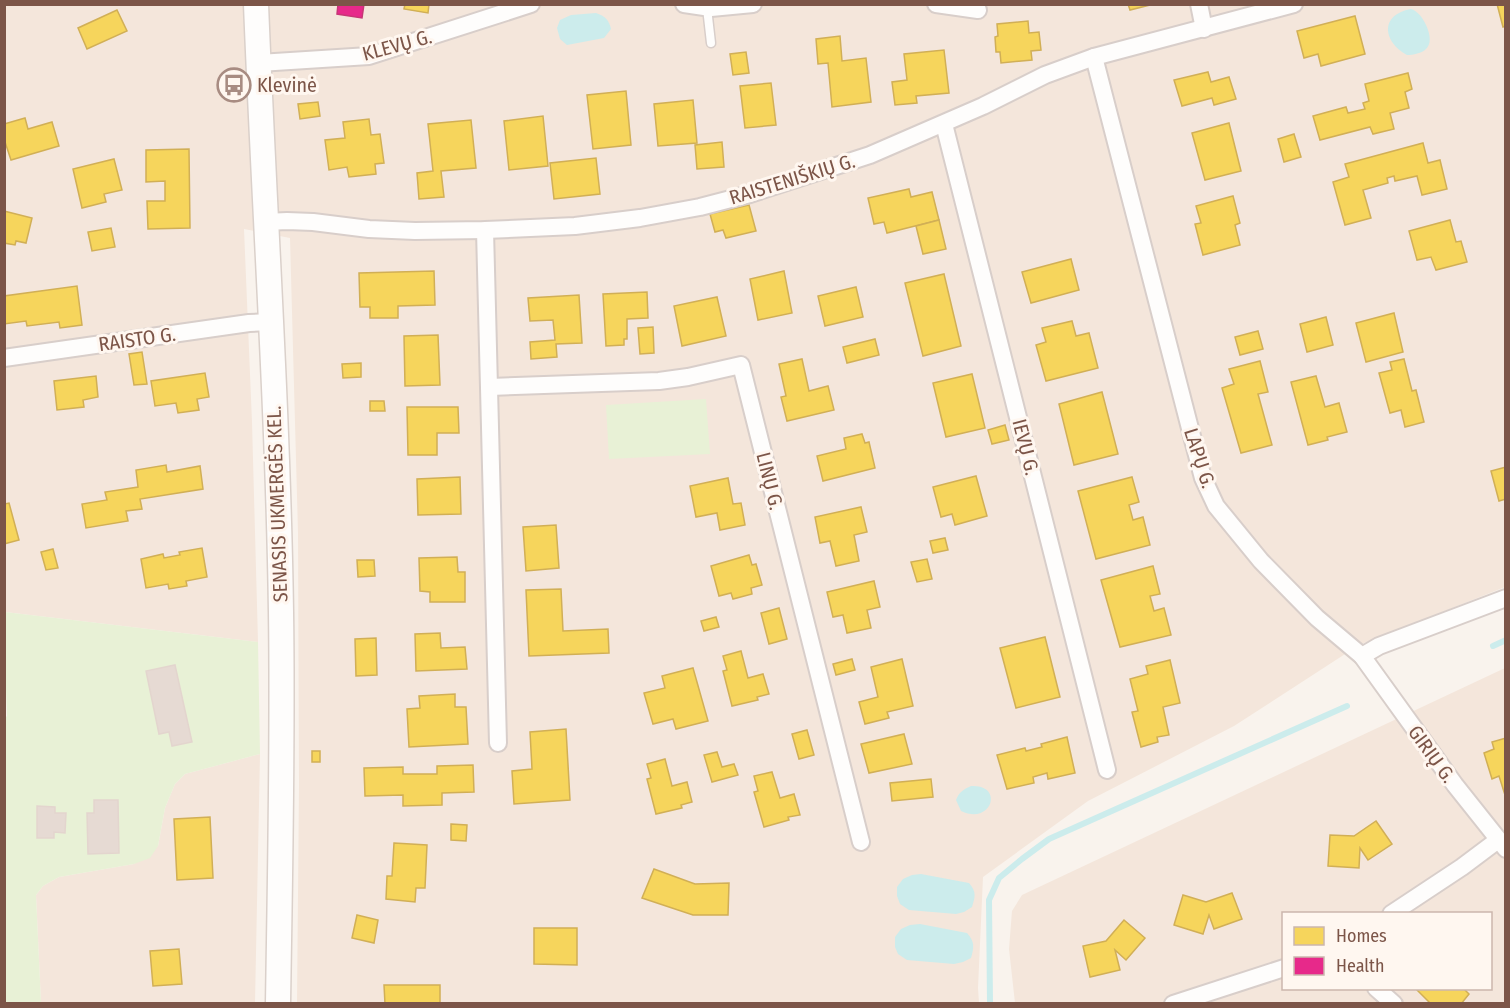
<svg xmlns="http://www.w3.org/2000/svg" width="1510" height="1008" font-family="'Fira Sans Condensed',sans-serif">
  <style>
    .residential { fill: #f4e6db; fill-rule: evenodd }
    .green { fill: #e8f1d6 }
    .water { fill: #ccecec }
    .homes { fill: #f6d55c; stroke: #d1af56; stroke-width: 1.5 }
    .health { fill: #e7298a; stroke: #c73676; stroke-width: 1.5 }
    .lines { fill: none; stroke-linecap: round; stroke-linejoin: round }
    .stream { stroke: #ccecec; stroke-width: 6 }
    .building { fill: #e6dad3; stroke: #e3d5ce; stroke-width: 1.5 }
    .lane-casing { stroke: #d8ceca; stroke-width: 11 }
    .street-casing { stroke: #d8ceca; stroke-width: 20 }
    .secondary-casing { stroke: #dad0ca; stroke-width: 27 }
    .lane { stroke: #fefdfc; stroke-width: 8 }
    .street { stroke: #fefdfc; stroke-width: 16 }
    .secondary { stroke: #fefdfc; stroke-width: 24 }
    .labels { text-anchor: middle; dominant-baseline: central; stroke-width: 6; stroke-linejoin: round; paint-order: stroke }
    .street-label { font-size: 20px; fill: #7c5548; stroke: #fff7f0 }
    .poi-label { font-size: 20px; fill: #7c5548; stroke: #fff7f0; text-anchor: start }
  </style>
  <rect width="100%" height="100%" fill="#f9f3ed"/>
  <!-- residential -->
  <g class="residential">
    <polygon points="5,5 1505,5 1505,587 1359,645 1234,726 1088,801 983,877 978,988 979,1003 297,1003 299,785 298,533 290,238 244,229 252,422 258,642 5,612"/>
    <path d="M1505,668v335h-490l-6,-54 3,-38 10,-16zM1284,914h206v74h-206z"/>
    <polygon points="260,754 255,1003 41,1003 36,895 43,886 59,877 134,864 158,846 165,808 175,784 185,774"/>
  </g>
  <!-- green -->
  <g class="green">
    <polygon points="706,399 710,454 609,459 606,405"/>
    <polygon points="5,612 258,642 260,754 185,774 175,784 165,808 158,846 150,858 134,864 59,877 43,886 36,895 41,1003 5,1004 4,719 7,716 5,663"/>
  </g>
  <!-- water -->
  <g class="water">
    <path d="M1411,9c11,2 26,31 15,40 -4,4 -13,6 -19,6 -23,-12 -29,-40 4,-46z"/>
    <path d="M596,13c9,3 13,7 15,16l-7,9 -37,7 -7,-6 -3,-11 3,-8 11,-5z"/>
    <path d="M971,786c4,0 7,0 10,1 20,6 8,37 -20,24l-5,-11c3,-8 8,-11 15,-14z"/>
    <path d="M921,874l48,9c8,9 6,14 3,24l-8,5 -8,2 -47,-4 -9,-6 -3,-8v-9l6,-8 9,-4z"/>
    <path d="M920,924l47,9c8,9 7,14 4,25l-8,4 -9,2 -47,-4 -9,-6 -3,-7v-10l6,-8 9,-4z"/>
  </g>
  <!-- homes -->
  <g class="homes">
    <polygon points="405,4 429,4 428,13 404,9"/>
    <polygon points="1128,4 1154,4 1130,10"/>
    <polygon points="1497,4 1506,4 1506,26 1503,27"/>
    <polygon points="117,10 127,31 87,49 78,28"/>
    <polygon points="1355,16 1365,54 1321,66 1318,54 1304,58 1297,31"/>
    <polygon points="1028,21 1029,33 1039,32 1041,50 1031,51 1032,60 1001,63 1000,52 996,52 995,37 998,36 997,24"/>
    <polygon points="840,36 842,61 866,58 871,102 832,107 828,63 818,64 816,39"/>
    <polygon points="944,50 949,93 916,96 917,103 895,105 892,82 907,80 904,54"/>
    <polygon points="746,52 749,73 733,75 730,54"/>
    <polygon points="1208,72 1211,82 1229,77 1236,99 1214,105 1212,98 1182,106 1174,80"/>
    <polygon points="1408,73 1412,89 1405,92 1409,108 1390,113 1394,129 1373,134 1370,127 1320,140 1313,116 1346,107 1348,113 1365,109 1363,103 1369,101 1365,84"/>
    <polygon points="771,83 776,125 745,128 740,86"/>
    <polygon points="626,91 631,145 593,149 587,95"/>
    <polygon points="693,100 697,143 658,146 654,104"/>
    <polygon points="318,102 320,116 300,119 298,104"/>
    <polygon points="543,116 548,166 509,170 504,121"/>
    <polygon points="25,118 28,129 52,122 59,146 11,160 4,139 4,124"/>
    <polygon points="369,119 371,135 380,134 384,163 375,164 376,174 349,177 347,167 329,170 325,140 345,138 343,122"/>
    <polygon points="471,120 476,168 441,171 444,197 419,199 417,173 433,171 428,124"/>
    <polygon points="1229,123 1241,171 1205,180 1192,133"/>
    <polygon points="1294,134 1301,157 1284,162 1278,139"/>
    <polygon points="722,142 724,167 697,169 695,145"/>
    <polygon points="1423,143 1428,163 1440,160 1447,189 1422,195 1417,176 1395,181 1394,176 1387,178 1388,183 1363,190 1371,218 1345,225 1333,182 1349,177 1345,164"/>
    <polygon points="189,149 190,228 148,229 147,201 165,201 165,181 146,182 146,150"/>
    <polygon points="596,158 600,194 554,199 550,163"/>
    <polygon points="114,159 122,190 104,194 106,202 82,208 73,169"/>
    <polygon points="909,189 911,197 932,192 939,220 887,233 884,222 874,224 868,198"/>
    <polygon points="1233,196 1240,223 1235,225 1240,245 1203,255 1195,224 1201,223 1196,206"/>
    <polygon points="749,205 756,231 726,238 723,230 715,232 710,214"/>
    <polygon points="4,211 32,218 26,243 16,241 15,245 4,243"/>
    <polygon points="939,220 946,249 923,254 916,226"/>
    <polygon points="1450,220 1456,242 1461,241 1467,262 1436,270 1431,257 1417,260 1409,231"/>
    <polygon points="111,228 115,247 92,251 88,232"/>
    <polygon points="1071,259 1079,290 1031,303 1022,272"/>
    <polygon points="434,271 435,305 398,306 398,318 370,318 370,307 360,307 359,273"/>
    <polygon points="784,271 792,313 758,320 750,279"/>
    <polygon points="944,274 961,346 923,356 905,283"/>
    <polygon points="77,286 82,325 60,328 59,322 27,326 26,321 4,324 4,296"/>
    <polygon points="856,287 863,317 825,326 818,296"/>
    <polygon points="647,292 648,318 627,319 627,339 624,339 624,345 606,346 603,294"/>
    <polygon points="579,295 582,343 556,344 557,357 531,359 530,342 555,340 553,320 530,321 528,298"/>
    <polygon points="717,297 726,336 682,346 674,306"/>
    <polygon points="1394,313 1403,352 1366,362 1356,323"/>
    <polygon points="1326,317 1333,345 1307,352 1300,324"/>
    <polygon points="1072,321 1076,336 1089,333 1098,368 1046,381 1036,345 1046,342 1042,328"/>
    <polygon points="653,327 654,353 640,354 638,328"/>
    <polygon points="1258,331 1263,349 1240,355 1235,337"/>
    <polygon points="438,335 440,385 405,386 404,336"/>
    <polygon points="875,339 879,355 847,363 843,347"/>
    <polygon points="142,352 147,384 134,385 129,354"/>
    <polygon points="802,359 809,391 828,386 834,410 787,421 781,397 786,396 779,364"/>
    <polygon points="1404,359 1412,391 1416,390 1424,422 1405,427 1401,410 1390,413 1379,373 1392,370 1390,362"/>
    <polygon points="1260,361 1268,392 1258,394 1272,445 1241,453 1222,388 1234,384 1229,369"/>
    <polygon points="361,363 361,377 343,378 342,364"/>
    <polygon points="205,373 209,397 197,399 199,410 178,413 176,403 155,406 151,381"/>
    <polygon points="972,374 985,428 946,437 933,383"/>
    <polygon points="96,376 98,397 83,400 84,407 57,410 54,381"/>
    <polygon points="1316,376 1325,407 1339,403 1347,432 1327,437 1328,440 1308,445 1291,382"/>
    <polygon points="1102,392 1118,454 1074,465 1059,404"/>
    <polygon points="370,401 384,401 385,411 370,411"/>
    <polygon points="407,407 458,407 459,433 437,433 437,455 408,455"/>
    <polygon points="1005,425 1009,440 992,444 988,430"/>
    <polygon points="862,434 865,443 869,442 875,468 823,481 817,456 846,449 844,438"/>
    <polygon points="166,465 167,472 200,466 203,489 140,499 142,509 126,511 128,521 86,528 82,504 107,500 105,492 138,487 136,470"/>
    <polygon points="1506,467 1506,499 1499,501 1491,471"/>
    <polygon points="976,476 987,516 955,525 952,514 941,517 933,487"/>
    <polygon points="460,477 461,514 418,515 417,479"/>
    <polygon points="1132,477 1139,502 1129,505 1133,520 1143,517 1150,545 1096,559 1078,491"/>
    <polygon points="728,478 733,504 741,503 745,525 720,530 717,513 696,517 690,486"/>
    <polygon points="9,503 19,540 4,544 4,504"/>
    <polygon points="861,507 867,532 854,535 859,561 836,566 830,541 820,543 815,517"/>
    <polygon points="556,525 559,568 526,571 523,527"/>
    <polygon points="945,538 948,550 933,553 930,541"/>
    <polygon points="202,548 207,577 186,581 187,586 169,589 168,584 146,588 141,559 163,554 164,558 180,555 179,552"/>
    <polygon points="53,549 58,568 46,570 41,552"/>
    <polygon points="749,555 752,565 756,564 762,585 751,588 752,594 733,599 731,593 719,596 711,566"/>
    <polygon points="457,557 458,572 465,572 465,602 430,602 430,592 420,591 419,558"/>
    <polygon points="927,559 932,579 917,582 911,562"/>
    <polygon points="357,560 374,560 375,576 358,577"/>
    <polygon points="1153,566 1160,594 1150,596 1154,611 1164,608 1171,635 1120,647 1101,580"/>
    <polygon points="874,581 880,607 867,610 871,628 847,633 843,615 833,617 827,592"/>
    <polygon points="561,589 563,631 608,629 609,653 529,656 526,590"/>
    <polygon points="779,608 787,639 769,644 761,613"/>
    <polygon points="716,617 719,627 704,631 701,621"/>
    <polygon points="440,633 441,648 465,647 467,669 416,671 415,634"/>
    <polygon points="1045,637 1060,697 1016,708 1000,648"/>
    <polygon points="376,638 377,675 356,676 355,639"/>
    <polygon points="741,651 748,678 763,674 769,694 757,697 758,700 732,706 723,671 727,670 723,656"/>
    <polygon points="852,659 855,670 836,675 833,664"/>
    <polygon points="902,659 913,706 887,712 889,718 865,724 859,702 878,697 871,667"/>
    <polygon points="1170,660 1180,703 1163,707 1169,735 1157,737 1158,742 1141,747 1132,712 1138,711 1130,679 1148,674 1146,666"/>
    <polygon points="693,668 708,721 676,729 673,719 653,724 644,693 665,688 662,676"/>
    <polygon points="455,694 455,707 466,707 468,744 409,747 407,709 420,708 419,696"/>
    <polygon points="566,729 570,800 514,804 512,771 532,769 530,732"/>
    <polygon points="807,730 814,755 799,759 792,734"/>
    <polygon points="904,734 912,764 869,773 861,744"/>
    <polygon points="1067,737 1075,773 1048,779 1047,773 1033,777 1034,783 1007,789 997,755 1025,748 1026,751 1042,747 1041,744"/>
    <polygon points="1506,738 1506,795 1505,795 1499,776 1492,779 1484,753 1494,749 1492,742"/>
    <rect x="312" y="751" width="8" height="11"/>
    <polygon points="717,752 722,767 734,764 738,775 712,782 704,755"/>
    <polygon points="665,759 672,786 687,782 692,802 681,805 682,808 656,814 647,779 651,778 647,764"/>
    <polygon points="473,765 474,792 442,793 442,805 403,806 403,795 365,796 364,768 403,767 403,774 437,774 437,766"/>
    <polygon points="772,772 780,798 794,794 800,815 788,817 789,820 764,827 754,792 758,791 754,776"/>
    <polygon points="931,779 933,797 892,801 890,783"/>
    <polygon points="210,817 213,878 177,880 174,819"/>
    <polygon points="1376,821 1392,844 1368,860 1360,848 1359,868 1328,866 1330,835 1354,836"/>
    <polygon points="451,824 467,825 466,841 451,840"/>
    <polygon points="394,843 427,845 425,888 416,888 415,902 386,899 387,876 392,876"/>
    <polygon points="654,869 695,884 729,883 728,915 693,915 642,898"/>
    <polygon points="1232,893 1242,919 1214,929 1209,915 1203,934 1174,925 1183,895 1206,902"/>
    <polygon points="357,915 378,920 374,943 352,938"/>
    <polygon points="1124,920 1145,938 1126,960 1115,950 1120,970 1090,977 1083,946 1106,941"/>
    <polygon points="534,928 577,928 577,965 534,964"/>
    <polygon points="179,949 182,984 153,986 150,951"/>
    <polygon points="384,985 440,985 440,1004 385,1004"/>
    <polygon points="1415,988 1463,988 1469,994 1461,1004 1431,1004"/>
  </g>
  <!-- health -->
  <polygon class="health" points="338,4 364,4 362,18 337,14"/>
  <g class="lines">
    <!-- stream -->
    <g class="stream">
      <polyline points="1493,646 1506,640"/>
      <polyline points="990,1004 989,900 999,878 1022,859 1049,839 1347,706"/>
    </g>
  </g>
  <!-- building -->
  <g class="building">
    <polygon points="175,665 192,742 172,746 169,732 159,734 146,671"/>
    <polygon points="94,800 118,800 119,853 88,854 87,813 94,813"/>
    <polygon points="37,806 55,807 55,813 66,813 65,833 54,832 54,838 37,838"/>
  </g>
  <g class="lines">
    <!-- lane casing -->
    <g class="lane-casing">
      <polyline id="lane" points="707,8 711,43"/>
    </g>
    <!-- street casing -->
    <g class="street-casing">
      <g id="street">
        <polyline points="684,4 711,8 753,4"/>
        <polyline points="936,4 978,10"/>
        <polyline points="1199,4 1204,29"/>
        <polyline points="1094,57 1193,440 1203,478 1216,506 1261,561 1317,618 1362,656 1379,646 1506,598"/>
        <polyline points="259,63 369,56 531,4"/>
        <polyline points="944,124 1107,770"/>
        <polyline points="266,222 287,221 313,222 369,229 415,231 485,230 575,226 640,218 700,207 750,194 870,155 983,106 1045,75 1094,57 1294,4"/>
        <polyline points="485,230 498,743"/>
        <polyline points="4,358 249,323 270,322"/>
        <polyline points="490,387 659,381 688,377 741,365 861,842"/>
        <polyline points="1362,656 1455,785 1506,849"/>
        <polyline points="1391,914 1462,867 1498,840"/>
        <polyline points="1376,988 1394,1004"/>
        <polyline points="1173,1004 1284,968"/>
      </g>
    </g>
    <!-- secondary casing -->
    <g class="secondary-casing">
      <path id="secondary" d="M256,4c8,203 22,405 25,608 2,130 -1,261 -3,392"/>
    </g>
    <!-- lane -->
    <use href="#lane" class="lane"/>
    <!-- street -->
    <use href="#street" class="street"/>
    <!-- secondary -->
    <use href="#secondary" class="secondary"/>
  </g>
  <!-- icons -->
  <defs>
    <g id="bus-ring" transform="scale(1.725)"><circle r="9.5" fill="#fff7f0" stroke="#a88c82" stroke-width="1.5"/><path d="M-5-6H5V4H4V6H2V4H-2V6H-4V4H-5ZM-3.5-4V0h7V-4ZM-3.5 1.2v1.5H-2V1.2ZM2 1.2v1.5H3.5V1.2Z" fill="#a88c82"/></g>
  </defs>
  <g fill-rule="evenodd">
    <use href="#bus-ring" x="234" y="85"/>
  </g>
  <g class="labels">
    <!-- street labels -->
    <g class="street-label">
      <text transform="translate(397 45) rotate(-15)">KLEVŲ G.</text>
      <text transform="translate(792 179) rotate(-17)">RAISTENIŠKIŲ G.</text>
      <text transform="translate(137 339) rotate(-8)">RAISTO G.</text>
      <text transform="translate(1026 447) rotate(76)">IEVŲ G.</text>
      <text transform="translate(1200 458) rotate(72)">LAPŲ G.</text>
      <text transform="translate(770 481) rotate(76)">LINŲ G.</text>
      <text transform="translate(277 504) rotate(-92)">SENASIS UKMERGĖS KEL.</text>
      <text transform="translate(1432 754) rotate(54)">GIRIŲ G.</text>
    </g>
    <!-- poi labels -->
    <g class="poi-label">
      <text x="257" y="85">Klevinė</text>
    </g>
  </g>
  <!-- border -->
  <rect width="1510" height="1008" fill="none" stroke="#7c5548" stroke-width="12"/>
  <!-- legend -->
  <rect x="1282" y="912" width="210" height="78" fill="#fff7f0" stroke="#cbb6ad" stroke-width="1.5"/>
  <rect x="1294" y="927" width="30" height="18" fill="#f6d55c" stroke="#cbb6ad" stroke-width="1.5"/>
  <text x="1336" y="942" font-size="18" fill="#7c5548">Homes</text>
  <rect x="1294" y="957" width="30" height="18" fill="#e7298a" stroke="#cbb6ad" stroke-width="1.5"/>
  <text x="1336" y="972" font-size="18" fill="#7c5548">Health</text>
</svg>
